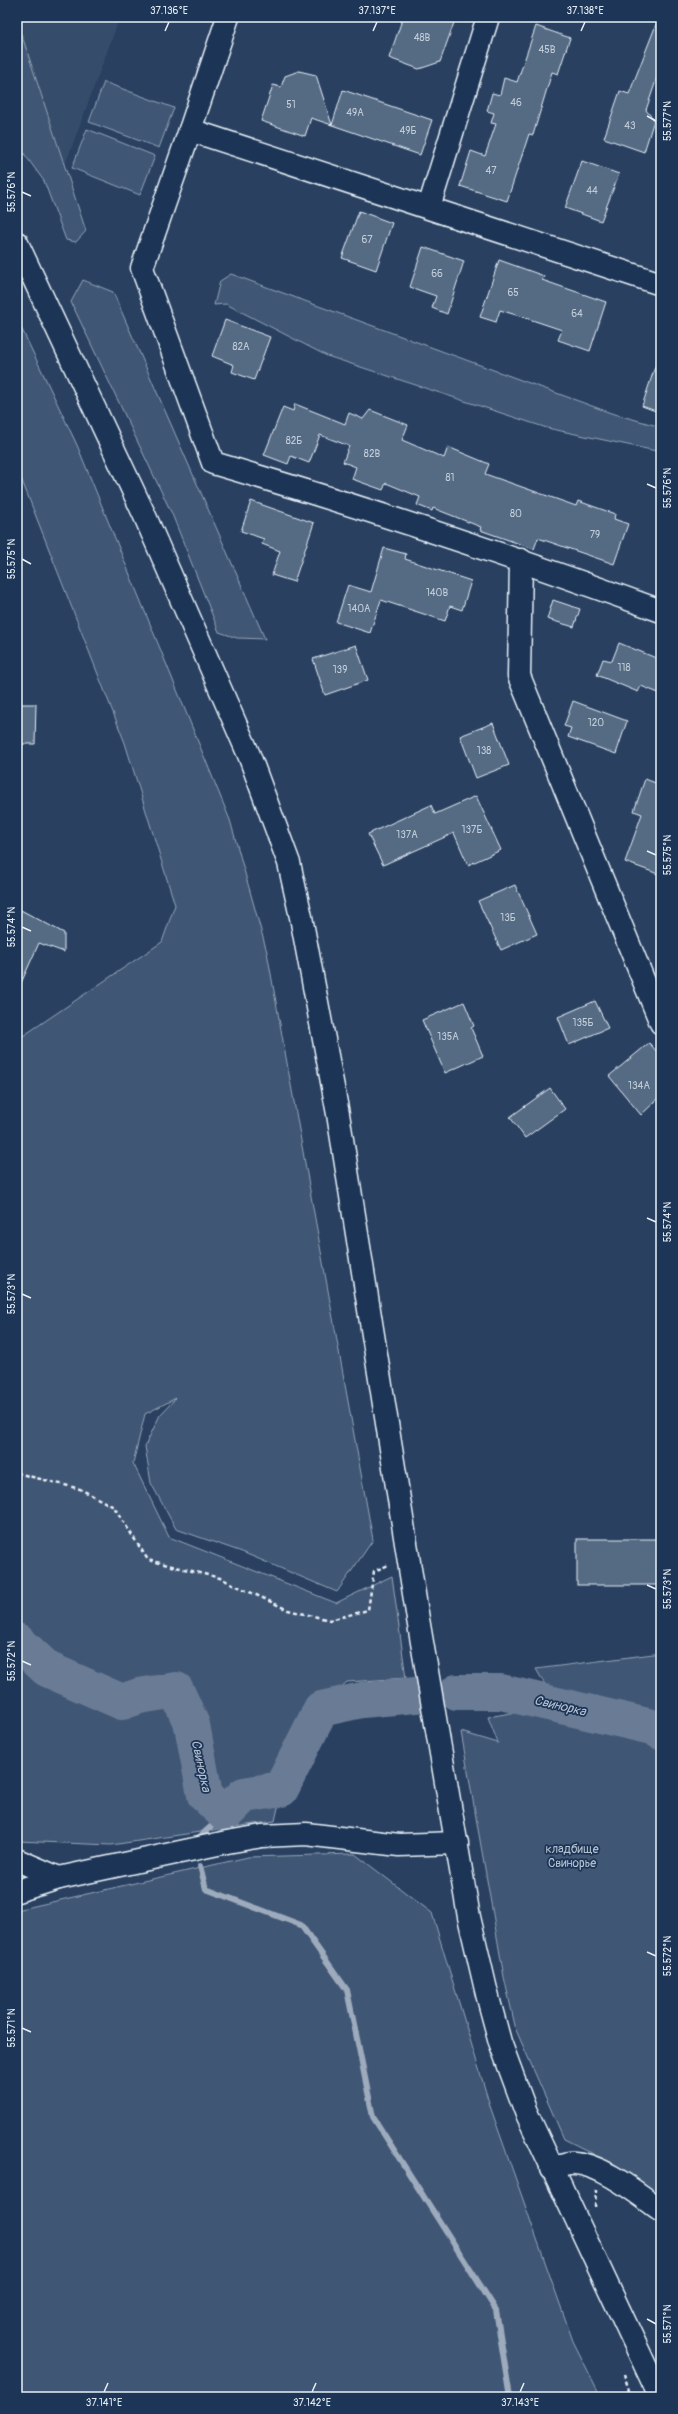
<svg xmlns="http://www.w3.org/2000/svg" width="678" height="2414" font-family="Pangolin,sans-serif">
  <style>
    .built { fill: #364d6b }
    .green { fill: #415774; stroke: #94a4b6 }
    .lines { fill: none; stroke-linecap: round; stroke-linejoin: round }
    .stream { stroke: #9dabbd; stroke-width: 6 }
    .river { stroke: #6b7c95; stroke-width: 36 }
    .building { fill: #556a83; stroke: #e8f1f8 }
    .minor-casing { stroke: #e8f1f8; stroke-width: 25 }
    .major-casing { stroke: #e8f1f8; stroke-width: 25 }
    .path { stroke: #e8f1f8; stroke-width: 2.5; stroke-dasharray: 4 3; stroke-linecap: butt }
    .minor { stroke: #1d3557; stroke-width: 22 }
    .major { stroke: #1d3557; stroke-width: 22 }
    .ticks { fill: none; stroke: #e8f1f8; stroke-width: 1.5 }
    .labels { text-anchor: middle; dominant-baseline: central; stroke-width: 3.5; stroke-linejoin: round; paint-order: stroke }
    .number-label { font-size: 10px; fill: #c3cfdb }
    .park-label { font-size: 12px; fill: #b6c3d0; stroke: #1d3557 }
    .water-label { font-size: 13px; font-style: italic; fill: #b6c2d0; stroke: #1d3557 }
    .neatline { fill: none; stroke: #e8f1f8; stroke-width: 1.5 }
    .ticks-label { font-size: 10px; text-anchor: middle; fill: #e8f1f8 }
  </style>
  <rect width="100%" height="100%" fill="#294061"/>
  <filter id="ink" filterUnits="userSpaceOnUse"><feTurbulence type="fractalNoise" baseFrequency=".025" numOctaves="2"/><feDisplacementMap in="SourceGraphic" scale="8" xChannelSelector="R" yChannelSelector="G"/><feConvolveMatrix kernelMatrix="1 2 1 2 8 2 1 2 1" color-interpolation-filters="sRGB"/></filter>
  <g filter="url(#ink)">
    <!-- built -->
    <polygon class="built" points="17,17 120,17 65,165 17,33"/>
    <!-- green -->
    <g class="green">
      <polygon points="17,27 22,36 86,231 76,242 66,240 44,181 17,144"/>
      <polygon points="104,82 174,108 159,148 89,122"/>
      <polygon points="87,129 155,156 140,195 72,168"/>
      <polygon points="231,274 611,413 661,427 661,452 547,428 327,356 226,304 214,305 220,281"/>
      <polygon points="83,280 113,292 265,639 237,638 219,632 172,514 71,302"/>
      <polygon points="17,319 77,445 230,820 267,952 373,1540 337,1592 242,1552 176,1529 151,1483 145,1446 160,1415 176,1398 145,1414 133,1463 169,1537 336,1603 392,1576 406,1678 347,1682 296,1727 275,1821 111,1845 17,1841 17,1040 162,942 175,905 125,743 17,468"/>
      <polygon points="661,1653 661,2199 590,2152 564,2139 516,2030 504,1977 461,1732 498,1743 488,1717 557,1705 536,1669"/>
      <polygon points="355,1854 432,1913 491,2109 573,2341 601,2397 17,2397 17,1910 248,1857"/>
    </g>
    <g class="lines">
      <!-- stream -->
      <g class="stream">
        <polyline points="195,1841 225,1814"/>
        <polyline points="200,1866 206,1889 301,1925 347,1990 373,2117 496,2310 510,2397"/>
      </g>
      <!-- river -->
      <g class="river">
        <polyline points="17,1641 47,1669 122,1702 139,1696 176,1690 192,1725 205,1795 225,1814 244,1795 281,1789 321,1709 362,1700 416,1695"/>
        <polyline points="457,1692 501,1692 652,1727 661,1732"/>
      </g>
    </g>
    <!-- building -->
    <g class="building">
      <polygon points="403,17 456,17 440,62 419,69 389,58"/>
      <polygon points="659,17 661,17 661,66 646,110 654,120 644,152 604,138 620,91 629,94"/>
      <polygon points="536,26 570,38 558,74 552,72 533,135 529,134 507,201 460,186 471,151 485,156 496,124 491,123 494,113 487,111 492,93 500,95 504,78 517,82"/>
      <polygon points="299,71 316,75 332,125 311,118 305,136 261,121 273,85 281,87 285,76"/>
      <polygon points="343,90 432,120 420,155 332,125"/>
      <polygon points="582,161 619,174 601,221 565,208"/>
      <polygon points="359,211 392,223 376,270 342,258"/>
      <polygon points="423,247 464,261 447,314 432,308 436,296 410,287"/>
      <polygon points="499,260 544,276 542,280 606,302 590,351 558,340 562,330 529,319 500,310 496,322 480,317"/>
      <polygon points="225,320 270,337 254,380 232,372 234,365 212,356"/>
      <polygon points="658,358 661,358 661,413 642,406"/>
      <polygon points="295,404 345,424 349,413 363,419 370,410 408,425 402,440 444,458 448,447 489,464 485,474 576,506 578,501 615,514 614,519 628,524 614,564 538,538 534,549 480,530 481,527 433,508 432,511 417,505 420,497 386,483 383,490 352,479 356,467 343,462 349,446 320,435 309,463 291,456 288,464 264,455 283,407 293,411"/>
      <polygon points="251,501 314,523 294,582 272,575 280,551 262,544 264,539 241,531"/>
      <polygon points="384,548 406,554 405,559 471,581 462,610 450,606 445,621 381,600 370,633 336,622 348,585 371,592"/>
      <polygon points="553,600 580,609 574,627 547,619"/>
      <polygon points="619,643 661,660 661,694 641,686 638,692 597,675 603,659 612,661"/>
      <polygon points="356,645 368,680 325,695 313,659"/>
      <polygon points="573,701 627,721 616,754 568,737 571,728 564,726"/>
      <polygon points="17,704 36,704 35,744 17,744"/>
      <polygon points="493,723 509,765 476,778 460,736"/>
      <polygon points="645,779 661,785 661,875 625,862 642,814 634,811"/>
      <polygon points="476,796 501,850 468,865 454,833 383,865 368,834 431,805 435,814"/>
      <polygon points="515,885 537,934 501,950 478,901"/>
      <polygon points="17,908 64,933 64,952 39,943 17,992"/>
      <polygon points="595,1001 608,1028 569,1045 558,1017"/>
      <polygon points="464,1002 474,1026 471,1028 483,1056 445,1073 422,1020"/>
      <polygon points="649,1043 661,1056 661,1096 641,1115 609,1076"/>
      <polygon points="550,1088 565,1109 525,1138 510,1117"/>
      <rect x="577" y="1539" width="84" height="46"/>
    </g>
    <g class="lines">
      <!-- minor casing -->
      <g class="minor-casing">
        <g id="minor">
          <polyline points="228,17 190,130 661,284"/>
          <path d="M190,130l-48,138 71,195c151,44 300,94 448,148"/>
          <polyline points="429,207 488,17"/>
          <polyline points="521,560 519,676 661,1023"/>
          <polyline points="17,1860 59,1878"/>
          <polyline points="17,1891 59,1878 227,1842 262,1836 306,1834 399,1845 457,1843"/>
          <path d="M551,2169c8,-3 16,-7 24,-6 28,2 63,31 86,47"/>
        </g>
      </g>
      <!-- major casing -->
      <g class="major-casing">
        <polyline id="major" points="17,243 144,514 249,755 289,863 301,917 338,1114 418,1619 469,1917 487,1994 500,2042 526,2112 660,2397"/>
      </g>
      <!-- path -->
      <g class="path">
        <polyline points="17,1473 80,1489 114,1507 148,1560 220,1578 288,1610 330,1620 368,1610 374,1571 389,1565"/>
        <polyline points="595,2207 596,2190"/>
        <polyline points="624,2374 631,2397"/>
      </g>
      <!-- minor -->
      <use href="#minor" class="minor"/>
      <!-- major -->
      <use href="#major" class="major"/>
    </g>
  </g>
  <!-- ticks -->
  <path class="ticks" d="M165,31l4,-9M373,31l4,-9M581,31l4,-9M647,116l9,5M22,192l9,4M647,484l9,4M22,559l9,5M647,851l9,4M22,927l9,4M647,1218l9,4M22,1294l9,4M647,1585l9,4M22,1661l9,4M647,1952l9,4M22,2028l9,4M647,2319l9,5M104,2392l4,-9M312,2392l4,-9M520,2392l4,-9"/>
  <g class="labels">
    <!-- number labels -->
    <g class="number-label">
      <text x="422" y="38">48В</text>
      <text x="547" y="50">45В</text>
      <text x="516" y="103">46</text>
      <text x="291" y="105">51</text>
      <text x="355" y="113">49А</text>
      <text x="630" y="126">43</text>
      <text x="408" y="131">49Б</text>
      <text x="491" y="171">47</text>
      <text x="592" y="191">44</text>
      <text x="367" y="240">67</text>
      <text x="437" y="274">66</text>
      <text x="513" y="293">65</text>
      <text x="577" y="314">64</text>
      <text x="241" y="347">82А</text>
      <text x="294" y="441">82Б</text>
      <text x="372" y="454">82В</text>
      <text x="450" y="478">81</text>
      <text x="516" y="514">80</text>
      <text x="595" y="535">79</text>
      <text x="437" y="593">140В</text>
      <text x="359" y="609">140А</text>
      <text x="624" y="668">118</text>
      <text x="340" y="670">139</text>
      <text x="596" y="723">120</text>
      <text x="484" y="751">138</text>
      <text x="472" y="830">137Б</text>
      <text x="407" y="835">137А</text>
      <text x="508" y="918">13Б</text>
      <text x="583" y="1023">135Б</text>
      <text x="448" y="1037">135А</text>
      <text x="639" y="1086">134А</text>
    </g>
    <!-- park labels -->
    <g class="park-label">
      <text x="572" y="1849">кладбище<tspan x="572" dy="14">Свинорье</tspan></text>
    </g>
    <!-- water labels -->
    <g class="water-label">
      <text transform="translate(560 1706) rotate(13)">Свинорка</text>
      <text transform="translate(201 1766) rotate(78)">Свинорка</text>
    </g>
  </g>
  <!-- margin -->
  <rect width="678" height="2414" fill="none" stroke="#1d3557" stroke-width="44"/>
  <rect x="22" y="22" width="634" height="2370" class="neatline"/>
  <g class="ticks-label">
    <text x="169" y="14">37.136°E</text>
    <text x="377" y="14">37.137°E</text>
    <text x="585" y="14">37.138°E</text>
    <text transform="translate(667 121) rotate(-90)" y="4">55.577°N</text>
    <text transform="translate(11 192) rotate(-90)" y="4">55.576°N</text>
    <text transform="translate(667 488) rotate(-90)" y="4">55.576°N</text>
    <text transform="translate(11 559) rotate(-90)" y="4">55.575°N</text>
    <text transform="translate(667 855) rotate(-90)" y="4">55.575°N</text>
    <text transform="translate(11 927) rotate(-90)" y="4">55.574°N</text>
    <text transform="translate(667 1222) rotate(-90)" y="4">55.574°N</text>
    <text transform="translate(11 1294) rotate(-90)" y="4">55.573°N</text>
    <text transform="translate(667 1589) rotate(-90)" y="4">55.573°N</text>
    <text transform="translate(11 1661) rotate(-90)" y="4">55.572°N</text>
    <text transform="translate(667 1956) rotate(-90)" y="4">55.572°N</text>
    <text transform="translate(11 2028) rotate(-90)" y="4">55.571°N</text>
    <text transform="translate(667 2324) rotate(-90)" y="4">55.571°N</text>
    <text x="104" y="2406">37.141°E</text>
    <text x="312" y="2406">37.142°E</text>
    <text x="520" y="2406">37.143°E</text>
  </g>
</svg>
